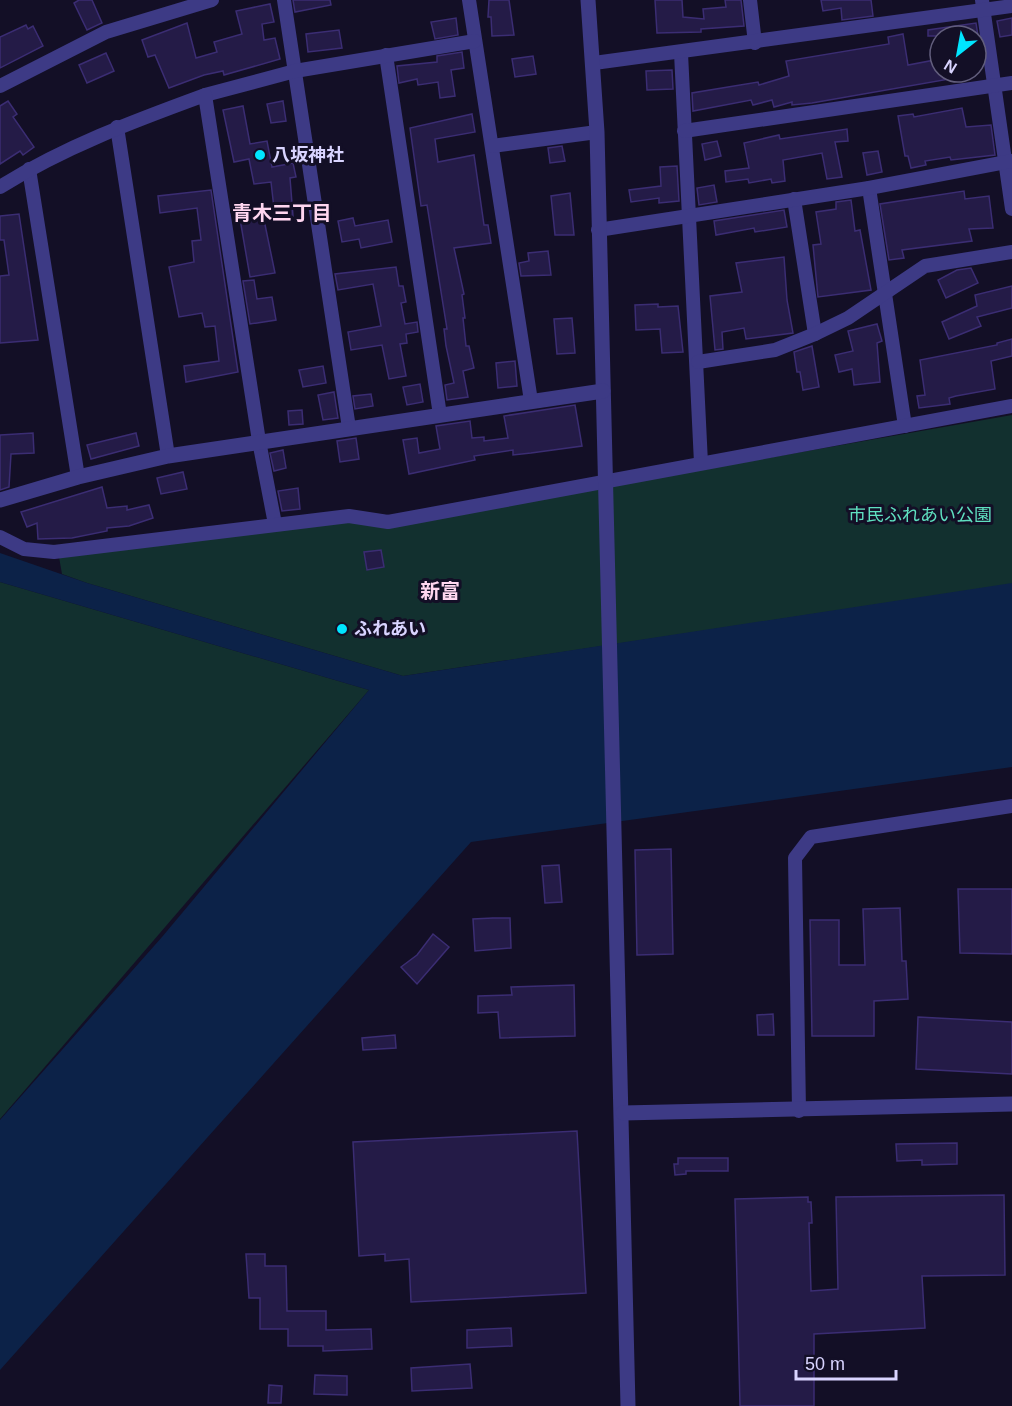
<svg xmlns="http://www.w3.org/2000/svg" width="1012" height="1406" font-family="Arial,'Noto Sans JP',sans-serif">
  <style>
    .green { fill: #12302f }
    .water { fill: #0c2248 }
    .building { fill: #241b47; stroke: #3b2d73; stroke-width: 1.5 }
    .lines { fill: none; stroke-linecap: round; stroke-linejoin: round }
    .minor { stroke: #3d3a85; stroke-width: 14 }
    .tertiary { stroke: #3d3a85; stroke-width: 15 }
    .poi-dot { fill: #00e5ff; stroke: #130f26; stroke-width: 2 }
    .labels { text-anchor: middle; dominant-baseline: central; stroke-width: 6; stroke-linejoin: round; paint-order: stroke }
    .poi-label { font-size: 18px; font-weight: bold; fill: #d9d4ff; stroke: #130f26; text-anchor: start }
    .park-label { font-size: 18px; fill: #5fe0c0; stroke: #130f26 }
    .neighbourhood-label { font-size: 20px; font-weight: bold; fill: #ffd6f0; stroke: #130f26 }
  </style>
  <rect width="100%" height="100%" fill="#130f26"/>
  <!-- green -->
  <g class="green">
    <polygon points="1012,415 1012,584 403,676 87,583 62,574 59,557 349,520 388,525"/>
    <polygon points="0,582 369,690 0,1119"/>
  </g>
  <!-- water -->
  <polygon class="water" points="0,553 87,583 403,676 1012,583 1012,767 471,842 0,1370 0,1120 162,937 369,690 0,582"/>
  <!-- building -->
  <g class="building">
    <polygon points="79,0 92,0 102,23 87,30 74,3"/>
    <polygon points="293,0 330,0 331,5 295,12"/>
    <polygon points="489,0 509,0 514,35 492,36 491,17 488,17"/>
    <polygon points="655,0 682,0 683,17 704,19 703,9 726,7 725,0 741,0 744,26 701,29 701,32 657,33"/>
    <polygon points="821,0 871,0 873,16 842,20 841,8 823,11"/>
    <polygon points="270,4 274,22 262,24 264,40 275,38 280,59 224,75 223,71 204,75 169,88 155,55 148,57 142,40 187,23 196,58 217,52 214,42 242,34 236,11"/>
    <polygon points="456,18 458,35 435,39 431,22"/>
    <polygon points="1012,18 1012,35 1000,37 997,21"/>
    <polygon points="976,23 978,36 928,36 928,30"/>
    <polygon points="26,25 28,29 33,26 43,46 0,68 0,37"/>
    <polygon points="339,30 342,48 308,52 306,34"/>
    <polygon points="903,34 908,65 940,59 940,72 960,72 961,77 812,103 792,105 792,102 774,107 772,100 753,105 751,100 693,111 692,93 758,82 759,85 789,76 786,61 889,44 888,37"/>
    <polygon points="462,52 464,68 451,70 455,96 440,98 438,82 418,85 417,79 399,83 397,66 437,62 437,56"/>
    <polygon points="106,53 114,71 87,83 79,65"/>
    <polygon points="533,56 536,74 515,77 512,59"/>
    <polygon points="672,70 673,89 647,90 646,71"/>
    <polygon points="8,101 17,114 13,117 34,147 23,155 20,151 0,164 0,106"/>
    <polygon points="283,101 286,121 271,123 267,104"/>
    <polygon points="243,106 250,144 267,141 272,167 293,163 296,177 290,178 293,216 275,217 271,182 254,184 249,159 234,162 223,110"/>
    <polygon points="962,108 966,127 991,125 995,155 951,160 950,157 925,161 926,165 911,168 908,156 905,156 898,116 913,114 914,117"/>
    <polygon points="472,114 475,132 435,139 438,162 474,155 484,225 488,225 491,243 454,248 464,294 462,295 465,318 463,318 466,346 469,346 474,368 463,371 468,397 447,400 445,385 454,383 446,346 444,329 447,329 427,205 421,206 410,128"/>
    <polygon points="847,129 848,141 835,142 842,177 827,179 822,153 783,160 785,181 772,183 771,179 749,183 748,179 726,182 725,171 749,168 744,143 779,135 780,139"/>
    <polygon points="717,141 721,156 705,160 702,144"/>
    <polygon points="562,146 565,161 550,163 548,148"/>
    <polygon points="878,151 882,172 867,175 863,153"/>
    <polygon points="677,166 679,201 659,203 659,198 631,202 629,190 661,186 660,167"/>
    <polygon points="714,185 717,202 699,205 697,188"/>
    <polygon points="211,190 238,372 186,382 184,366 219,361 215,326 205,327 202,313 179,317 169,267 194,262 192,241 201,240 197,208 160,213 158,196"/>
    <polygon points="964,191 965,199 989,196 993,228 969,229 972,241 902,250 904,258 889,260 880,204"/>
    <polygon points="570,193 574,235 555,235 551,196"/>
    <polygon points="851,200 855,231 860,230 871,290 818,297 813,245 821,244 816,212 836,209 836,202"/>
    <polygon points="784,210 787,227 755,232 754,228 716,235 714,221"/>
    <polygon points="19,214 38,340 0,343 0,276 9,275 4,240 0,240 0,216"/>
    <polygon points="263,215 275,273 250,277 240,219"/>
    <polygon points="353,218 355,226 388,220 392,242 361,248 359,239 342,242 338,221"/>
    <polygon points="548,251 551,275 521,276 519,263 529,261 528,253"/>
    <polygon points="784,257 787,300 793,333 746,339 744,328 722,332 723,349 715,350 710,296 742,292 736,263"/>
    <polygon points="396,267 399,286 403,286 406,302 401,303 405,324 417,322 418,332 406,334 407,343 400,344 406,376 389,379 382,345 351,350 348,332 381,326 373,284 338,290 335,274"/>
    <polygon points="971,268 978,283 946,298 938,280 957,270"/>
    <polygon points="254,280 257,299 272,297 276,320 250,324 243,281"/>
    <polygon points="1012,286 1012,308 977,317 981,326 949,339 942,322 977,306 975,295"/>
    <polygon points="658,304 658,307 678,306 683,352 662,353 660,329 636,330 635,305"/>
    <polygon points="572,318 575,353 557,354 554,319"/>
    <polygon points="877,324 882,341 877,343 880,382 854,385 852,369 839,372 835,355 853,351 848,331"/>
    <polygon points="1012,339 1012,356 991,361 995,389 956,396 949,398 950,404 919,408 917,396 925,395 920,360 997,345 997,343"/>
    <polygon points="812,346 819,387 803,390 800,372 797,372 794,352"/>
    <polygon points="515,361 517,386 498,388 496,363"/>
    <polygon points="323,366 326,383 303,387 299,370"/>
    <polygon points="420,384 423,402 407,405 403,387"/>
    <polygon points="334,392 338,418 323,420 318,395"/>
    <polygon points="371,394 373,406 355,409 353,396"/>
    <polygon points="575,405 582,446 531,453 513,455 513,450 474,456 475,460 409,474 403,440 417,438 419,453 440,449 436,426 470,421 472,438 484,437 484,441 508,438 504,416"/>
    <polygon points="302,410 303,424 289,425 288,411"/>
    <polygon points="33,433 34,453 11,454 9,487 0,490 0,435"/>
    <polygon points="136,433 139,446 91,459 87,445"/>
    <polygon points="356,438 359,459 340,462 337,441"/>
    <polygon points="283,450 286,468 274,471 270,453"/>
    <polygon points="183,472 187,489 161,494 157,478"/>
    <polygon points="102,487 107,508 127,506 127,510 149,505 153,518 129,526 107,528 107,531 72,538 38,539 37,523 27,527 21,512"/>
    <polygon points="298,488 300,509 282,511 278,491"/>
    <polygon points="381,550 384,567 367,570 364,552"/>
    <polygon points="671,849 673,954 637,955 635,850"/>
    <polygon points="559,865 562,902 545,903 542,866"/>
    <polygon points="958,889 1012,889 1012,954 960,953"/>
    <polygon points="900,908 902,961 906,961 908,999 874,1001 874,1036 812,1036 810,920 839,920 839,965 865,965 863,909"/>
    <polygon points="493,918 510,918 511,948 475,951 473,919"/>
    <polygon points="433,934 449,947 417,984 401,967 417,955"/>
    <polygon points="574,985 575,1036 500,1038 498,1012 478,1013 478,996 512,995 511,987"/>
    <polygon points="773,1014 774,1035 758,1035 757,1015"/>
    <polygon points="918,1017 1012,1022 1012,1074 916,1069"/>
    <polygon points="395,1035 396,1048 363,1050 362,1038"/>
    <polygon points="577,1131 586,1293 411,1302 409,1259 385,1261 385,1254 359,1256 353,1142"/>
    <polygon points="957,1143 957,1164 922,1165 922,1160 897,1161 896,1144"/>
    <polygon points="678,1158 728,1158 728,1171 686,1171 686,1174 675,1175 674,1164 678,1164"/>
    <polygon points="1004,1195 1005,1275 922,1276 925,1328 814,1334 814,1406 740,1406 735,1199 808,1197 808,1202 811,1202 812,1223 809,1223 811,1291 838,1289 836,1197"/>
    <polygon points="246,1254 265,1254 265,1266 286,1266 287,1311 326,1311 326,1330 371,1329 372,1349 323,1351 323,1346 288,1346 288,1329 260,1329 260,1298 249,1298"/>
    <polygon points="511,1328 512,1346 467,1348 467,1330"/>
    <polygon points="470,1364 472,1388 412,1391 411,1368"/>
    <polygon points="315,1375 347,1376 347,1395 314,1394"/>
    <polygon points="269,1385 282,1386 281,1403 268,1403"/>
  </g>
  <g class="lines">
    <!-- minor -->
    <g class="minor">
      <polyline points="284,0 349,428"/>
      <polyline points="469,0 531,401"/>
      <polyline points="750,0 755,43"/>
      <polyline points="982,0 1012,209"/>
      <polyline points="681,53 701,463"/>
      <polyline points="386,55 440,415"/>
      <polyline points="594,63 1012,6"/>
      <polyline points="0,86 106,32 212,0"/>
      <polyline points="205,95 295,71 475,41"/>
      <polyline points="117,127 168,456"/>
      <polyline points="684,131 1012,83"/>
      <polyline points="492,146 597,132"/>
      <polyline points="29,169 78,477"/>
      <path d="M0,187c64,-40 134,-66 205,-92l54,346 16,83"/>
      <polyline points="869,188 905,426"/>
      <polyline points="794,199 815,334"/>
      <polyline points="598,230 869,188 1012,161"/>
      <polyline points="698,362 775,350 815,334 848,318 925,266 1012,252"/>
      <polyline points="0,537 24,549 54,552 349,516 388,522 1012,406"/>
      <polyline points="799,1111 795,858 811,837 1012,806"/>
    </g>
    <!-- tertiary -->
    <g class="tertiary">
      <polyline points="588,0 597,132 628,1406"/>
      <polyline points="0,500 78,477 168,456 603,391"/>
      <polyline points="623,1113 1012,1104"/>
    </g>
  </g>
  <!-- markers -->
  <g class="poi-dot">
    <circle cx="260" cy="155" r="6"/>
    <circle cx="342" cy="629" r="6"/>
  </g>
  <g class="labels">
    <!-- poi labels -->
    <g class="poi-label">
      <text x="272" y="155">八坂神社</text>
      <text x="354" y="629">ふれあい</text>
    </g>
    <!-- park labels -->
    <g class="park-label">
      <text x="920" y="515">市民ふれあい公園</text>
    </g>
    <!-- neighbourhood labels -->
    <g class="neighbourhood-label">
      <text x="282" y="213">青木三丁目</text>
      <text x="440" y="591">新富</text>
    </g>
  </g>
  <!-- north arrow -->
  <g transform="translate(958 54) rotate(211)"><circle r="28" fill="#130f26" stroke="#625e7d" stroke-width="1.5"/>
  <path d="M0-4.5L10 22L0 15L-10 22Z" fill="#00e5ff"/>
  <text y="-9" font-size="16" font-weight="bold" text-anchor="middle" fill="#d9d4ff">N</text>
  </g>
  <!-- scale -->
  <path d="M796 1370v9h100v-9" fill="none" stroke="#d9d4ff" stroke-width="3"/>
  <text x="805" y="1370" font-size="18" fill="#d9d4ff" stroke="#130f26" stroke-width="4.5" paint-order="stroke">50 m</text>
</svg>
